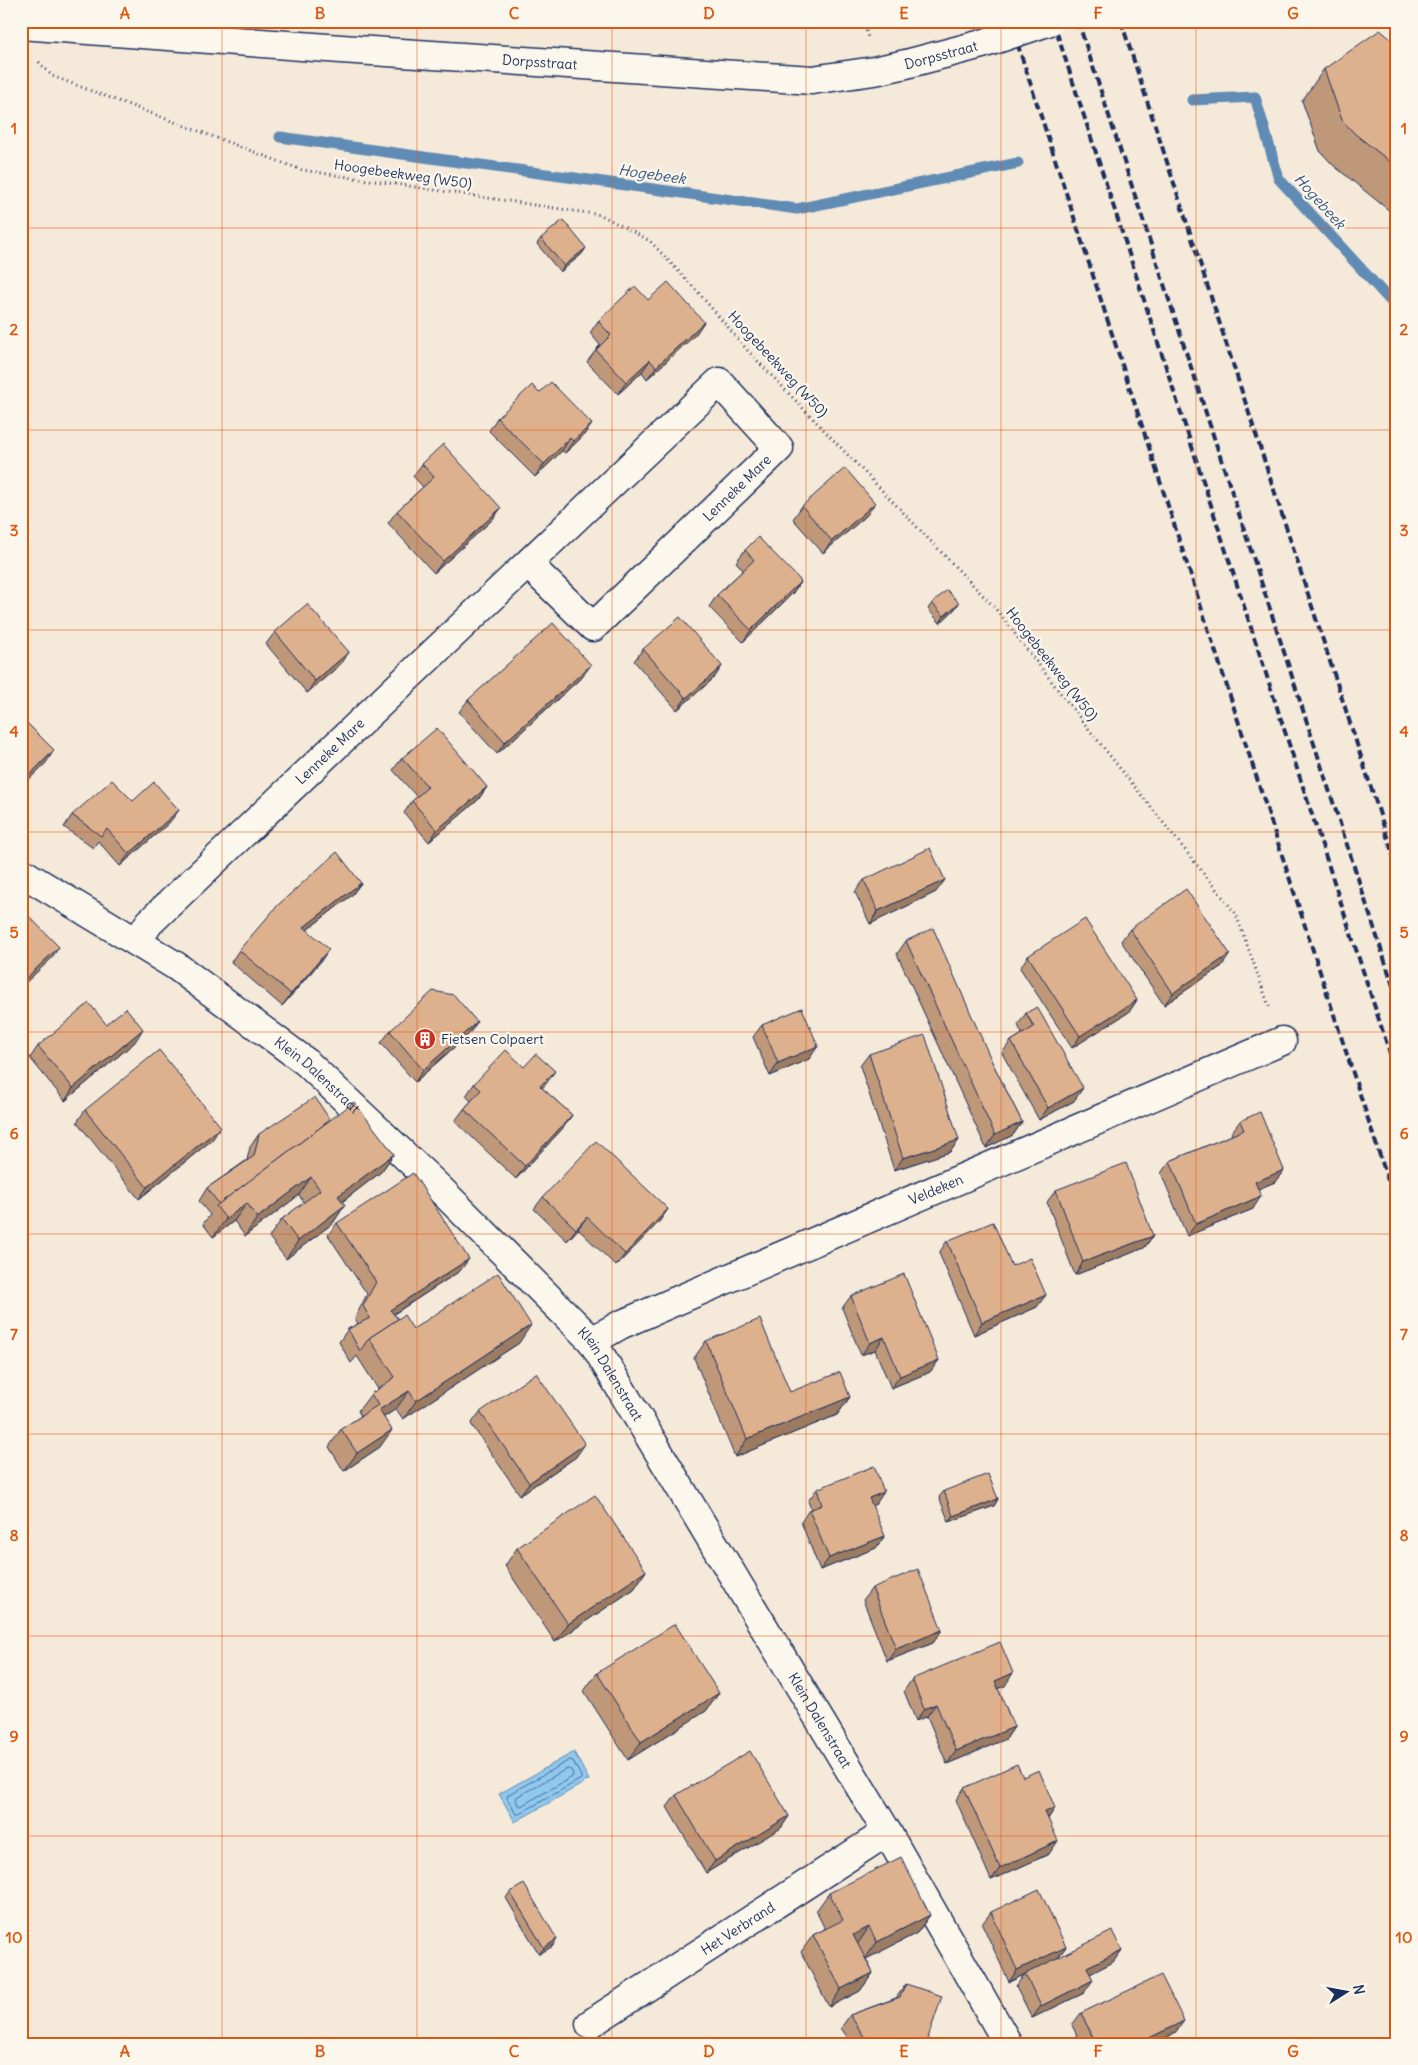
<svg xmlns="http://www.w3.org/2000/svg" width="1418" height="2065" font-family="Delius,sans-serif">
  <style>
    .water { fill: #90c8ee; stroke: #618bb4 }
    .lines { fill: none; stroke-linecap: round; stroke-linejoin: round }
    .shore { stroke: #4a6c98; stroke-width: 1 }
    .stream { stroke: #618bb4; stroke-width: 11 }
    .minor-casing { stroke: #1b2f5e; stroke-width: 31 }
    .path { stroke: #1b2f5e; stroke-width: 3; stroke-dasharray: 1 4; stroke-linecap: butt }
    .minor { stroke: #fbf7ec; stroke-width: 28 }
    .rail { stroke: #1b2f5e; stroke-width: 4; stroke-dasharray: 8 4; stroke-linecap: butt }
    .minor-bridge-casing { stroke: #1b2f5e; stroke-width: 31; stroke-linecap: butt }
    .minor-bridge { stroke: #fbf7ec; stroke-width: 28 }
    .wall { fill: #bf987a; stroke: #1b2f5e }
    .shaded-wall { fill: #9b7c63; stroke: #1b2f5e }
    .building { fill: #deb18e; stroke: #1b2f5e }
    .grid { fill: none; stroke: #de5710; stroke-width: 1; stroke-opacity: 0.55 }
    .labels { text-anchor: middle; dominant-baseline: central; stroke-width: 4.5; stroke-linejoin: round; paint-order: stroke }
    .street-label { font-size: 14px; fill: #1b2f5e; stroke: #fbf7ec }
    .poi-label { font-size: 14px; fill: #1b2f5e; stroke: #fbf7ec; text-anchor: start }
    .water-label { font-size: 15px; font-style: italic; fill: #385582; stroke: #fbf7ec }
    .neatline { fill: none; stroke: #de5710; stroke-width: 2 }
    .grid-label { font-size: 16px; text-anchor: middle; font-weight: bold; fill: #de5710 }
  </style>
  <rect width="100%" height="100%" fill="#f5e9d9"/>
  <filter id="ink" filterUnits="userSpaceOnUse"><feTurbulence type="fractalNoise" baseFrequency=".02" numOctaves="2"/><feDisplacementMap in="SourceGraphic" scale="10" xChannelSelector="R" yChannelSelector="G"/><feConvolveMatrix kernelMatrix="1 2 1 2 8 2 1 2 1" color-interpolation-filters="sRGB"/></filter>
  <g filter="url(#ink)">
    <!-- water -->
    <polygon class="water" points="574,1752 589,1780 515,1822 499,1794"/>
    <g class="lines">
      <!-- shore -->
      <g class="shore">
        <polygon points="570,1760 573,1761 581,1776 581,1779 519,1814 516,1814 507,1798 508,1795"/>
        <polygon points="567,1769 571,1770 573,1774 572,1777 521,1806 518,1805 516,1800 517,1797"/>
      </g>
      <!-- stream -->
      <g class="stream">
        <polyline points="1192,100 1255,97 1279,179 1397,308"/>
        <polyline points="280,137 797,209 1018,163"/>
      </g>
      <!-- minor casing -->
      <g class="minor-casing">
        <g id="minor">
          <path id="s1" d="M21,25l320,24 471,31 62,-9 32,-7"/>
          <path id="s2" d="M21,872l155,94 130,96 133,126 153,153 295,491 121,212"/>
          <path id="s3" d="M137,942l12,-19 570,-541 60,66 -186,179 -65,-63"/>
          <path id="s4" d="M592,1341l28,-16 662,-284"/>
          <path id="s5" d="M590,2024l297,-192"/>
        </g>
      </g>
      <!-- path -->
      <g class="path">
        <polyline points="864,21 868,38"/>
        <polyline points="39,62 52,76 302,170 601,215 650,241 697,291 748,351 995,608 1072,708 1236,914 1270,1009"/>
      </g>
      <!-- minor -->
      <use href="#minor" class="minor"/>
      <!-- rail -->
      <g class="rail">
        <polyline points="1010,21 1397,1208"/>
        <polyline points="1053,21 1397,1075"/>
        <polyline points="1078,21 1397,998"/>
        <polyline points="1121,21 1397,867"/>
      </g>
      <!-- minor-bridge casing -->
      <g class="minor-bridge-casing">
        <polyline id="minor-bridge" points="906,64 982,44 1050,21"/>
      </g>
      <!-- minor-bridge -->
      <use href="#minor-bridge" class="minor-bridge"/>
    </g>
    <!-- wall -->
    <g class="wall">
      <polygon points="1397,44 1397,217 1333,165 1320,151 1302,101 1324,69"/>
      <polygon points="541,238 582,254 560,272 537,244"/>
      <polygon points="648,300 696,334 647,379 642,372 618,394 587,362 596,350 600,345 590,333 598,321"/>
      <polygon points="539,393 592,424 583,436 565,453 562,451 535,477 489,431 497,418"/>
      <polygon points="422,464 501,508 492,520 434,573 388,523 397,511 423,487 413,476"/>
      <polygon points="802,506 867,515 823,553 793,519"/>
      <polygon points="745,550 801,581 792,594 743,642 709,607 717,595 743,570 736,562"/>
      <polygon points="932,603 959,603 954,610 940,623 928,609"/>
      <polygon points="275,632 349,652 340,665 307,693 266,644"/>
      <polygon points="643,649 722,666 714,678 677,710 634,661"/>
      <polygon points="582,677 497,754 459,712 468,700"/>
      <polygon points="402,758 487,787 478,800 429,842 404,813 412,801 417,797 393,770"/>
      <polygon points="133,801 170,822 120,866 98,841 93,848 64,827 72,815"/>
      <polygon points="864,880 936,892 870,924 855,892"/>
      <polygon points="361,883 352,895 307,930 321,961 282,1006 231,962 239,950"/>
      <polygon points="1130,929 1222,966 1164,1005 1121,941"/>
      <polygon points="906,941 993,1064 1022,1122 1013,1135 986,1148 897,954"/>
      <polygon points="1028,956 1137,1000 1129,1012 1072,1048 1020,968"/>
      <polygon points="1026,1013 1074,1101 1039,1120 1002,1053 1011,1041 1022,1034 1018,1025"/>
      <polygon points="477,1022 469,1034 415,1082 381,1043 390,1031"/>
      <polygon points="106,1024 135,1042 65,1101 30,1058 38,1046"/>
      <polygon points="762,1025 818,1046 809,1059 770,1076 753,1037"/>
      <polygon points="869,1054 959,1140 950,1152 894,1170 860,1066"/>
      <polygon points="524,1067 546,1084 542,1088 572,1115 563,1128 516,1179 455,1121 464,1109 471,1101 466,1096 474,1084"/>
      <polygon points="85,1110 212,1140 139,1199 77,1122"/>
      <polygon points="330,1120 394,1154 381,1172 342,1202 345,1205 333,1223 286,1259 269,1237 282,1219 304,1203 299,1195 245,1236 234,1221 213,1237 203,1224 210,1215 199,1201 207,1188 247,1160 250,1147 259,1134"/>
      <polygon points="1240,1121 1284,1170 1275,1182 1258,1189 1253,1209 1187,1236 1161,1173 1170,1161 1232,1135 1231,1133"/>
      <polygon points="1056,1190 1153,1236 1144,1248 1075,1275 1047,1202"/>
      <polygon points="543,1197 668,1209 659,1222 616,1266 578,1229 567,1241 534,1209"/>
      <polygon points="337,1223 460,1271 394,1314 398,1319 413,1329 519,1343 403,1419 396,1409 384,1417 380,1447 344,1471 329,1447 341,1429 361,1416 358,1411 371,1394 378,1389 357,1356 351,1363 339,1342 348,1329 358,1324 355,1318 367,1294 328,1235"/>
      <polygon points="947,1241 1012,1266 1037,1307 974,1335 939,1253"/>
      <polygon points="851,1296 939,1360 930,1372 891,1388 875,1350 861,1355 842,1308"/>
      <polygon points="706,1341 790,1392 850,1397 837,1415 735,1457 694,1358"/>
      <polygon points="480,1412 576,1457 520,1495 471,1424"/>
      <polygon points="817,1489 876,1504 872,1505 876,1548 820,1570 801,1522 809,1510 811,1509 808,1501"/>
      <polygon points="944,1491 998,1499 994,1506 949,1522 939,1497"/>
      <polygon points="517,1548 646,1571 634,1589 555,1642 505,1566"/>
      <polygon points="872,1588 942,1630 933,1643 887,1661 863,1600"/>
      <polygon points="597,1673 719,1693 706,1711 628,1760 584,1691"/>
      <polygon points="912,1679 1005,1686 998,1688 1014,1727 1006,1739 947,1764 927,1716 916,1721 904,1691"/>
      <polygon points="1023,1777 1055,1808 1048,1819 1049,1854 991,1880 956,1800 964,1788"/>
      <polygon points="676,1795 789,1816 781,1828 706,1873 667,1807"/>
      <polygon points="510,1892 553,1946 539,1954 506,1898"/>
      <polygon points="829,1893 930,1915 917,1933 866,1959 873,1973 860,1991 829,2007 801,1952 813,1935 825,1929 816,1911"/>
      <polygon points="991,1912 1059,1957 1122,1950 1113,1962 1090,1974 1084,1993 1032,2018 1016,1986 1024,1975 1009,1982 982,1924"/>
      <polygon points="906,1984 926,2044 852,2044 841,2028 850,2015 896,1998"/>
      <polygon points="1081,2013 1175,2033 1154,2044 1081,2044 1072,2025"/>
    </g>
    <!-- shaded-wall -->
    <g class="shaded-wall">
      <polygon points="586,248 582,254 560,272 564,266"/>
      <polygon points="704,322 696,334 647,379 656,367"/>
      <polygon points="650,360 642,372 618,394 626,382"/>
      <polygon points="592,424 583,436 565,453 573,441"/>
      <polygon points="570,438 562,451 535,477 544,464"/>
      <polygon points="875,503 867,515 823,553 832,541"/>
      <polygon points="501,508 492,520 434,573 443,561"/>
      <polygon points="801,581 792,594 743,642 751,630"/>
      <polygon points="959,603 954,610 940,623 944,616"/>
      <polygon points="349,652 340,665 307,693 315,681"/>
      <polygon points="591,665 582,677 497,754 505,742"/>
      <polygon points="722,666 714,678 677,710 686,698"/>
      <polygon points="54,750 46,763 21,787 21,784"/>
      <polygon points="487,787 478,800 429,842 437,830"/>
      <polygon points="179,810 170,822 120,866 129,854"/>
      <polygon points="945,880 936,892 870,924 878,911"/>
      <polygon points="361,883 352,895 295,939 304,927"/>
      <polygon points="59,947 51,959 21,987 21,983"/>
      <polygon points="329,949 321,961 282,1006 291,994"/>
      <polygon points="1230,954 1222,966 1164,1005 1173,993"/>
      <polygon points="1137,1000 1129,1012 1072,1048 1080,1036"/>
      <polygon points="477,1022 469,1034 415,1082 423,1070"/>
      <polygon points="143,1029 135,1042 65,1101 73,1088"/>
      <polygon points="818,1046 809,1059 770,1076 778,1063"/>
      <polygon points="555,1071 546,1084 532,1099 540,1086"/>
      <polygon points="1083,1088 1074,1101 1039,1120 1048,1108"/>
      <polygon points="572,1115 563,1128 516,1179 525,1166"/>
      <polygon points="1022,1122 1013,1135 986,1148 995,1135"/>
      <polygon points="221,1127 212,1140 139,1199 147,1187"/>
      <polygon points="959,1140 950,1152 894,1170 903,1158"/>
      <polygon points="394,1154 381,1172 326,1214 338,1196"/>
      <polygon points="1284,1170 1275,1182 1246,1194 1255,1182"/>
      <polygon points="311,1177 299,1195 245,1236 257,1218"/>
      <polygon points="1261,1196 1253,1209 1187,1236 1196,1224"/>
      <polygon points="247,1203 234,1221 213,1237 226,1219"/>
      <polygon points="345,1205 333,1223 286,1259 298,1241"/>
      <polygon points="668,1209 659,1222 616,1266 625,1254"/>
      <polygon points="587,1217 578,1229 567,1241 576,1229"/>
      <polygon points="1153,1236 1144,1248 1075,1275 1083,1262"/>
      <polygon points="469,1259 460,1271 381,1322 390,1310"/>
      <polygon points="1046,1295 1037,1307 974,1335 982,1322"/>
      <polygon points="531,1325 519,1343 403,1419 416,1401"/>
      <polygon points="884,1337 875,1350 861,1355 870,1343"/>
      <polygon points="939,1360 930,1372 891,1388 900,1376"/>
      <polygon points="409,1391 396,1409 367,1428 379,1410"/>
      <polygon points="850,1397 837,1415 735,1457 747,1439"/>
      <polygon points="392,1430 380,1447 344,1471 357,1453"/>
      <polygon points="585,1444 576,1457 520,1495 529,1483"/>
      <polygon points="884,1492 876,1504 861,1510 869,1498"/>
      <polygon points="998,1499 994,1506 949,1522 953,1516"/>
      <polygon points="885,1536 876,1548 820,1570 829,1558"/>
      <polygon points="646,1571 634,1589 555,1642 568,1624"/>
      <polygon points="942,1630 933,1643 887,1661 896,1649"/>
      <polygon points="1013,1673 1005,1686 987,1693 995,1681"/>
      <polygon points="719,1693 706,1711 628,1760 641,1742"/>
      <polygon points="936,1704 927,1716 916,1721 924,1709"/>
      <polygon points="1014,1727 1006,1739 947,1764 956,1751"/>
      <polygon points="1055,1808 1047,1820 1045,1812"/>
      <polygon points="789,1816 781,1828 706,1873 715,1861"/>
      <polygon points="1058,1841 1049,1854 991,1880 1000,1868"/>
      <polygon points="930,1915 917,1933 864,1960 877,1942"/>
      <polygon points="869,1927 857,1945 853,1935"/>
      <polygon points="557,1939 553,1946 539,1954 544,1948"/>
      <polygon points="1066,1947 1057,1959 1009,1982 1017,1970"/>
      <polygon points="1122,1950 1113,1962 1078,1980 1087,1967"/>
      <polygon points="873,1973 860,1991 829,2007 841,1989"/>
      <polygon points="1093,1980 1084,1993 1032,2018 1041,2006"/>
      <polygon points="1184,2021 1175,2033 1154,2044 1137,2044"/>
    </g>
    <!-- building -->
    <g class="building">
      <polygon points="1380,30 1397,44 1397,167 1355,134 1342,120 1324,69"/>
      <polygon points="563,220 586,248 564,266 541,238"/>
      <polygon points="668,282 704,322 656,367 650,360 626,382 596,350 611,335 598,321 635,286 648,300"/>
      <polygon points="551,382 592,424 573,441 570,438 544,464 497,418 532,385 539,393"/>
      <polygon points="443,444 501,508 443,561 397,511 434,477 422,464"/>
      <polygon points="845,468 875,503 832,541 802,506"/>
      <polygon points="758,537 801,581 751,630 717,595 754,560 745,550"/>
      <polygon points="947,590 959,603 944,616 932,603"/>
      <polygon points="307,604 349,652 315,681 275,632"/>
      <polygon points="680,617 722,666 686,698 643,649"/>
      <polygon points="553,623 591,665 505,742 468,700"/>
      <polygon points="21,717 54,750 21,784"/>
      <polygon points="437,728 487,787 437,830 412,801 428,787 402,758"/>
      <polygon points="112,780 133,801 154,782 179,810 129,854 107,829 101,836 72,815"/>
      <polygon points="930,848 945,880 878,911 864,880"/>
      <polygon points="337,852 361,883 304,927 329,949 291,994 239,950 278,905"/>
      <polygon points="1186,889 1230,954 1173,993 1130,929"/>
      <polygon points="21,908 59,947 21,983"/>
      <polygon points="1085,919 1137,1000 1080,1036 1028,956"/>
      <polygon points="933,928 993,1064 1022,1122 995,1135 906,941"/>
      <polygon points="433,991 454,995 477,1022 423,1070 390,1031"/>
      <polygon points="89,1003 106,1024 126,1008 143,1029 73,1088 38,1046"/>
      <polygon points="1037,1007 1083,1088 1048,1108 1011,1041 1034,1027 1026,1013"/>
      <polygon points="802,1008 818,1046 778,1063 762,1025"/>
      <polygon points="925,1035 959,1140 903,1158 869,1054"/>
      <polygon points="159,1050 221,1127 147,1187 85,1110"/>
      <polygon points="506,1050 524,1067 536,1054 555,1071 540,1086 572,1115 525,1166 464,1109 481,1090 474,1084"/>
      <polygon points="315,1097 330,1120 219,1204 207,1188 254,1156 259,1134"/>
      <polygon points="354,1102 394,1154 338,1196 345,1205 298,1241 282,1219 320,1190 311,1177 257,1218 247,1203 226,1219 216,1206"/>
      <polygon points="1260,1112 1284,1170 1255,1182 1261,1196 1196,1224 1170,1161 1244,1130 1240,1121"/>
      <polygon points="596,1141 668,1209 625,1254 587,1217 576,1229 543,1197"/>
      <polygon points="1126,1163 1153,1236 1083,1262 1056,1190"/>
      <polygon points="413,1173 469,1259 390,1310 398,1319 369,1338 360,1351 348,1329 370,1318 363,1306 376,1282 337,1223"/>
      <polygon points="993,1222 1012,1266 1030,1258 1046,1295 982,1322 947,1241"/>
      <polygon points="498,1273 531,1325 416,1401 409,1391 379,1410 392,1430 357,1453 341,1429 378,1405 371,1394 395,1377 369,1338 404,1315 413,1329"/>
      <polygon points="904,1274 939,1360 900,1376 884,1337 870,1343 851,1296"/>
      <polygon points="760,1319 790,1392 840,1372 850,1397 747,1439 706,1341"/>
      <polygon points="536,1373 585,1444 529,1483 480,1412"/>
      <polygon points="874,1466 884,1492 869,1498 885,1536 829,1558 809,1510 822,1505 817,1489"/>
      <polygon points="988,1474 998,1499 953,1516 944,1491"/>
      <polygon points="595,1495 646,1571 568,1624 517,1548"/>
      <polygon points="918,1569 942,1630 896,1649 872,1588"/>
      <polygon points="675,1624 719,1693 641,1742 597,1673"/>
      <polygon points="1000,1642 1013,1673 995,1681 1014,1727 956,1751 936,1704 924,1709 912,1679"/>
      <polygon points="750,1751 789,1816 715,1861 676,1795"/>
      <polygon points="1017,1764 1023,1777 1039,1770 1055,1808 1045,1812 1058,1841 1000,1868 964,1788"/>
      <polygon points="901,1857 930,1915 877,1942 869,1927 853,1935 873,1973 841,1989 813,1935 843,1920 829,1893"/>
      <polygon points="524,1884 557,1939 544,1948 510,1892"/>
      <polygon points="1039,1889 1066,1947 1017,1970 991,1912"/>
      <polygon points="1112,1931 1122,1950 1087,1967 1093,1980 1041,2006 1025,1974"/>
      <polygon points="1161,1975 1184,2021 1137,2044 1096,2044 1081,2013"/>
      <polygon points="906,1984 942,1996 926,2044 869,2044 850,2015 900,1997"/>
      <polygon points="707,2040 709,2044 702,2044"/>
    </g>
  </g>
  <!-- grid -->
  <path class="grid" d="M222,21v2023M417,21v2023M612,21v2023M806,21v2023M1001,21v2023M1196,21v2023M21,228h1376M21,430h1376M21,630h1376M21,832h1376M21,1032h1376M21,1234h1376M21,1434h1376M21,1636h1376M21,1836h1376"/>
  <!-- icons -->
  <defs>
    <g id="building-disc" transform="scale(1.125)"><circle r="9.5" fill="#c8321e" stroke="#fbf7ec"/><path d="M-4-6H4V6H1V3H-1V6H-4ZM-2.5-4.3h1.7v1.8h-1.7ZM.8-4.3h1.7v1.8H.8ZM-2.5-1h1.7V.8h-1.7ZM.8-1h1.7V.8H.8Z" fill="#fff"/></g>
  </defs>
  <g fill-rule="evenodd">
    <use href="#building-disc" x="425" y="1039"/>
  </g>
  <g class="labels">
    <!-- street labels -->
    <g class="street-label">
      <text transform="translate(941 55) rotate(-15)">Dorpsstraat</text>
      <text stroke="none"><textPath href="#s1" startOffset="520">Dorpsstraat</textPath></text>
      <text transform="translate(403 174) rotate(8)">Hoogebeekweg (W50)</text>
      <text transform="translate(778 364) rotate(47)">Hoogebeekweg (W50)</text>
      <text transform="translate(737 488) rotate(-44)">Lenneke Mare</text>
      <text transform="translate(1052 664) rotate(52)">Hoogebeekweg (W50)</text>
      <text stroke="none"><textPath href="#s3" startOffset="272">Lenneke Mare</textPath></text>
      <text stroke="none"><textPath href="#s2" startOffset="360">Klein Dalenstraat</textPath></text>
      <text stroke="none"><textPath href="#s4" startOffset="376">Veldeken</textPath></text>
      <text stroke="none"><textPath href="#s2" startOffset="780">Klein Dalenstraat</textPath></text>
      <text stroke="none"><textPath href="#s2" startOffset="1185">Klein Dalenstraat</textPath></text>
      <text stroke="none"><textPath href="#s5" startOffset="176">Het Verbrand</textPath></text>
    </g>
    <!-- poi labels -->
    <g class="poi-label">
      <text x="441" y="1039">Fietsen Colpaert</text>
    </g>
    <!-- water labels -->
    <g class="water-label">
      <text transform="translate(652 174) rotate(8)">Hogebeek</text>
      <text transform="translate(1320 201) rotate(48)">Hogebeek</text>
    </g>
  </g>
  <!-- margin -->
  <rect width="1418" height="2065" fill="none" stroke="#fbf7ec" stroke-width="55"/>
  <!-- north arrow -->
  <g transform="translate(1346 1992) rotate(79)" stroke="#fbf7ec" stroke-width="4" paint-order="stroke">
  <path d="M0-4L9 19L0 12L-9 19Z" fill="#1b2f5e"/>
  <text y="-8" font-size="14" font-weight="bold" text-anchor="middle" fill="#1b2f5e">N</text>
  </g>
  <rect x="28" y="28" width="1362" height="2010" class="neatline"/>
  <g class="grid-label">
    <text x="125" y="19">A</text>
    <text x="320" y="19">B</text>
    <text x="514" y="19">C</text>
    <text x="709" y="19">D</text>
    <text x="904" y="19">E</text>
    <text x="1098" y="19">F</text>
    <text x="1293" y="19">G</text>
    <text x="14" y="134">1</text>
    <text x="1404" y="134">1</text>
    <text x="14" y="335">2</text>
    <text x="1404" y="335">2</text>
    <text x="14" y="536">3</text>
    <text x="1404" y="536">3</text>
    <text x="14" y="737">4</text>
    <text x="1404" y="737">4</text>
    <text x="14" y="938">5</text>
    <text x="1404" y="938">5</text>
    <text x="14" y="1139">6</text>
    <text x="1404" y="1139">6</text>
    <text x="14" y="1340">7</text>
    <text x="1404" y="1340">7</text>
    <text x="14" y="1541">8</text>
    <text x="1404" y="1541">8</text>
    <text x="14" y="1742">9</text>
    <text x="1404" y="1742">9</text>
    <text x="14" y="1943">10</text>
    <text x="1404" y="1943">10</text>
    <text x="125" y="2057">A</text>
    <text x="320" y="2057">B</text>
    <text x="514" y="2057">C</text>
    <text x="709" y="2057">D</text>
    <text x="904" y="2057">E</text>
    <text x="1098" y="2057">F</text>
    <text x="1293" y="2057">G</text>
  </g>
</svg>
